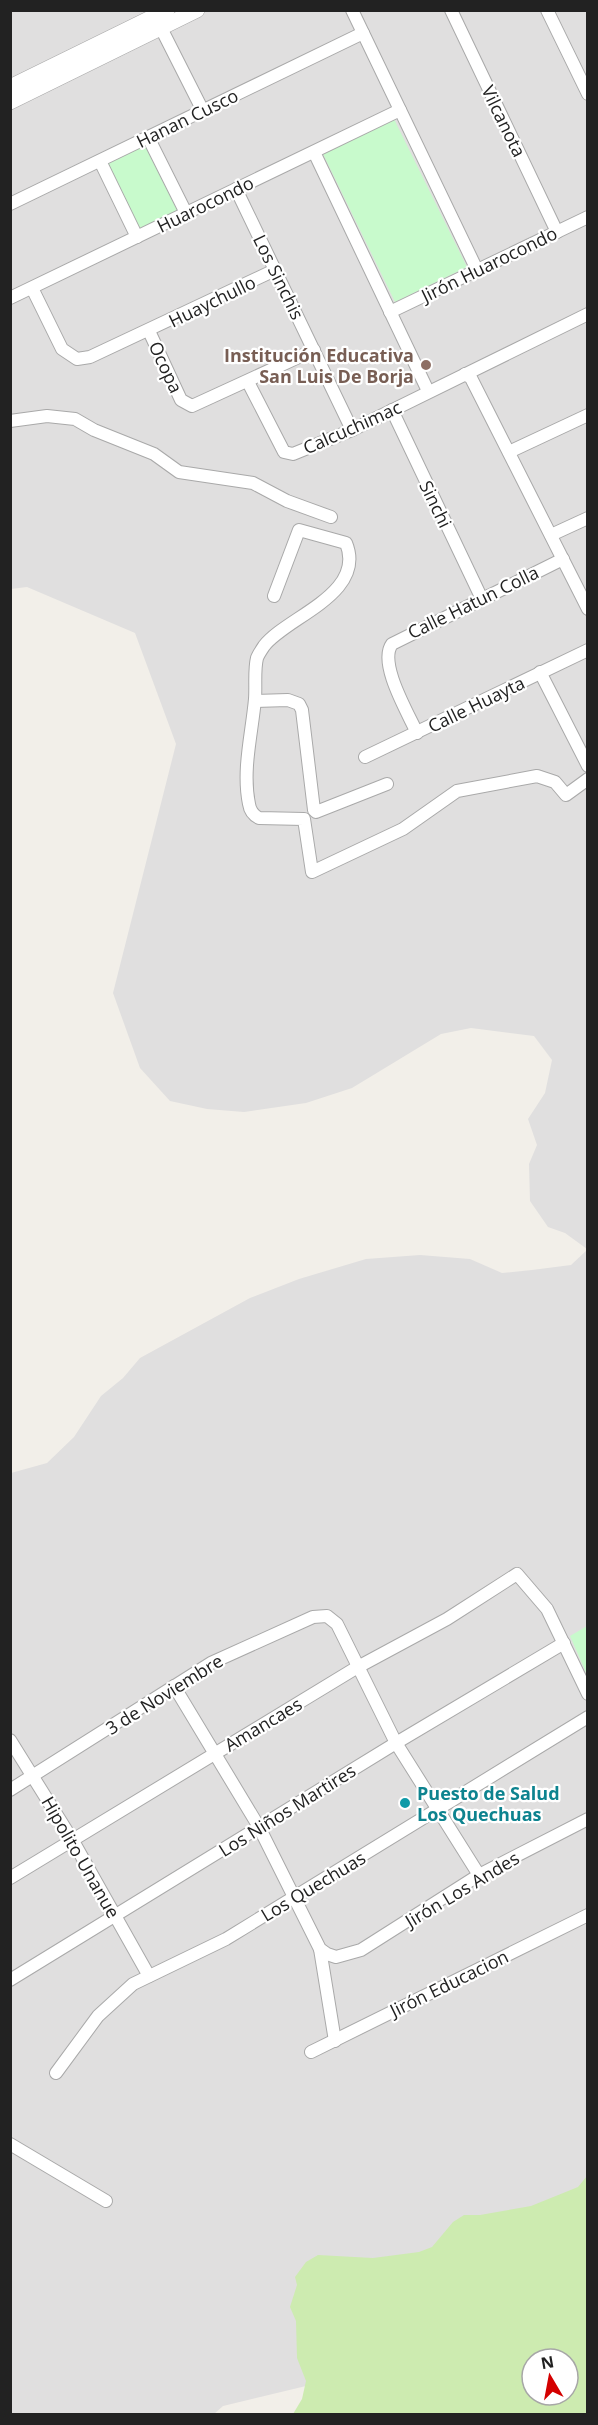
<svg xmlns="http://www.w3.org/2000/svg" width="598" height="2425" font-family="'Open Sans',sans-serif">
  <style>
    .residential { fill: #e0dfdf }
    .grass { fill: #cdebb0; fill-rule: evenodd }
    .park { fill: #c8facc }
    .lines { fill: none; stroke-linecap: round; stroke-linejoin: round }
    .minor-casing { stroke: #a9a9a9; stroke-width: 14 }
    .tertiary-casing { stroke: #a9a9a9; stroke-width: 16 }
    .minor { stroke: #fff; stroke-width: 12 }
    .tertiary { stroke: #fff; stroke-width: 15 }
    .education-dot { fill: #8d6e63; stroke: #fff; stroke-width: 2 }
    .culture-dot { fill: #0f9aa8; stroke: #fff; stroke-width: 2 }
    .labels { text-anchor: middle; dominant-baseline: central; stroke-width: 4.5; stroke-linejoin: round; paint-order: stroke }
    .street-label { font-size: 18px; fill: #222; stroke: #fff }
    .education-label { font-size: 18px; font-weight: bold; fill: #785e54; stroke: #fff; text-anchor: end }
    .culture-label { font-size: 18px; font-weight: bold; fill: #0d838f; stroke: #fff; text-anchor: start }
  </style>
  <rect width="100%" height="100%" fill="#f2efe9"/>
  <!-- residential -->
  <g class="residential">
    <polygon points="10,11 587,11 587,1249 565,1233 548,1227 530,1201 529,1164 537,1145 528,1119 545,1093 552,1060 534,1036 471,1028 441,1034 352,1088 306,1103 244,1112 207,1109 170,1101 140,1068 113,993 176,744 135,633 27,587 11,589"/>
    <polygon points="587,1250 587,2293 360,2373 223,2406 214,2414 11,2414 11,1473 47,1463 74,1437 101,1396 123,1378 140,1358 250,1298 299,1279 366,1259 420,1255 470,1259 502,1273 532,1270 571,1265"/>
  </g>
  <!-- grass -->
  <path class="grass" d="M587,2176v238h-294l9,-15 4,-18 -9,-23 -1,-37 -6,-14 7,-22 -2,-8 11,-15 12,-7 55,3 46,-6 13,-5 21,-25 11,-7h16l51,-9 47,-19zM532,2359h36v36h-36z"/>
  <!-- park -->
  <g class="park">
    <polygon points="394,119 467,267 395,302 323,154"/>
    <polygon points="147,143 180,210 140,230 106,163"/>
    <polygon points="587,1626 587,1675 570,1636"/>
  </g>
  <g class="lines">
    <!-- minor casing -->
    <g class="minor-casing">
      <g id="minor">
        <polyline points="352,10 477,270"/>
        <polyline points="451,10 557,232"/>
        <polyline points="547,10 588,94"/>
        <polyline points="161,28 203,111"/>
        <polyline points="148,137 186,213"/>
        <polyline points="314,152 428,391"/>
        <polyline points="100,161 137,237"/>
        <polyline points="236,189 352,430"/>
        <polyline points="10,204 363,33"/>
        <polyline points="32,288 62,349 77,359 90,357 275,270"/>
        <polyline points="10,298 400,110"/>
        <polyline points="390,312 588,217"/>
        <polyline points="149,331 181,400 192,406 314,350"/>
        <polyline points="465,374 471,378 588,609"/>
        <polyline points="248,382 284,452 293,454 352,430 588,314"/>
        <polyline points="392,410 481,597"/>
        <polyline points="10,421 47,416 75,419 94,430 154,454 179,472 253,483 287,501 331,517"/>
        <polyline points="509,452 588,415"/>
        <polyline points="551,535 588,518"/>
        <path d="M274,596l25,-66 47,13c21,51 -60,74 -82,103 -2,3 -6,9 -7,12 -3,12 -1,28 -2,41 -3,34 -13,71 -6,105 1,7 4,11 10,14l45,1 8,53 91,-43 54,-38 80,-15 18,6 11,13 22,-16"/>
        <polyline points="540,672 588,766"/>
        <polyline points="255,701 288,700 299,704 302,710 314,810 316,812 387,784"/>
        <path d="M417,733c-9,-20 -39,-70 -25,-89l171,-85"/>
        <polyline points="365,757 588,650"/>
        <polyline points="174,1686 259,1827 320,1949 327,1954 336,1957 361,1950 479,1875 588,1819"/>
        <polyline points="10,1740 73,1841 149,1976"/>
        <polyline points="10,1790 211,1663 313,1617 327,1616 337,1624 396,1743 479,1875"/>
        <polyline points="10,1878 356,1668 447,1619 517,1574 547,1609 588,1694"/>
        <polyline points="320,1949 335,2041"/>
        <polyline points="10,1980 396,1743 564,1643"/>
        <polyline points="311,2052 588,1915"/>
        <polyline points="56,2073 98,2016 133,1984 226,1939 588,1717"/>
        <polyline points="10,2144 106,2201"/>
      </g>
    </g>
    <!-- tertiary casing -->
    <g class="tertiary-casing">
      <g id="tertiary">
        <polyline points="10,87 167,10"/>
        <polyline points="10,102 197,10"/>
      </g>
    </g>
    <!-- minor -->
    <use href="#minor" class="minor"/>
    <!-- tertiary -->
    <use href="#tertiary" class="tertiary"/>
  </g>
  <!-- markers -->
  <circle class="education-dot" cx="426" cy="365" r="6"/>
  <circle class="culture-dot" cx="405" cy="1803" r="6"/>
  <g class="labels">
    <!-- street labels -->
    <g class="street-label">
      <text transform="translate(187 118) rotate(-26)">Hanan Cusco</text>
      <text transform="translate(504 121) rotate(64)">Vilcanota</text>
      <text transform="translate(205 204) rotate(-26)">Huarocondo</text>
      <text transform="translate(489 264) rotate(-26)">Jirón Huarocondo</text>
      <text transform="translate(279 277) rotate(64)">Los Sinchis</text>
      <text transform="translate(212 301) rotate(-26)">Huaychullo</text>
      <text transform="translate(166 367) rotate(65)">Ocopa</text>
      <text transform="translate(352 427) rotate(-24)">Calcuchimac</text>
      <text transform="translate(436 504) rotate(64)">Sinchi</text>
      <text transform="translate(473 602) rotate(-26)">Calle Hatun Colla</text>
      <text transform="translate(476 704) rotate(-26)">Calle Huayta</text>
      <text transform="translate(164 1694) rotate(-32)">3 de Noviembre</text>
      <text transform="translate(263 1724) rotate(-31)">Amancaes</text>
      <text transform="translate(287 1810) rotate(-32)">Los Niños Martires</text>
      <text transform="translate(81 1857) rotate(60)">Hipolito Unanue</text>
      <text transform="translate(313 1886) rotate(-31)">Los Quechuas</text>
      <text transform="translate(462 1889) rotate(-31)">Jirón Los Andes</text>
      <text transform="translate(449 1983) rotate(-26)">Jirón Educacion</text>
    </g>
    <!-- education labels -->
    <g class="education-label">
      <text x="414" y="355">Institución Educativa<tspan x="414" dy="21">San Luis De Borja</tspan></text>
    </g>
    <!-- culture labels -->
    <g class="culture-label">
      <text x="417" y="1793">Puesto de Salud<tspan x="417" dy="21">Los Quechuas</tspan></text>
    </g>
  </g>
  <!-- border -->
  <rect width="598" height="2425" fill="none" stroke="#222222" stroke-width="24"/>
  <!-- north arrow -->
  <g transform="translate(550 2377) rotate(350)"><circle r="28" fill="#ffffff" stroke="#a7a7a7" stroke-width="1.5"/>
  <path d="M0-4.5L10 22L0 15L-10 22Z" fill="#d40000"/>
  <text y="-9" font-size="16" font-weight="bold" text-anchor="middle" fill="#222222">N</text>
  </g>
</svg>
